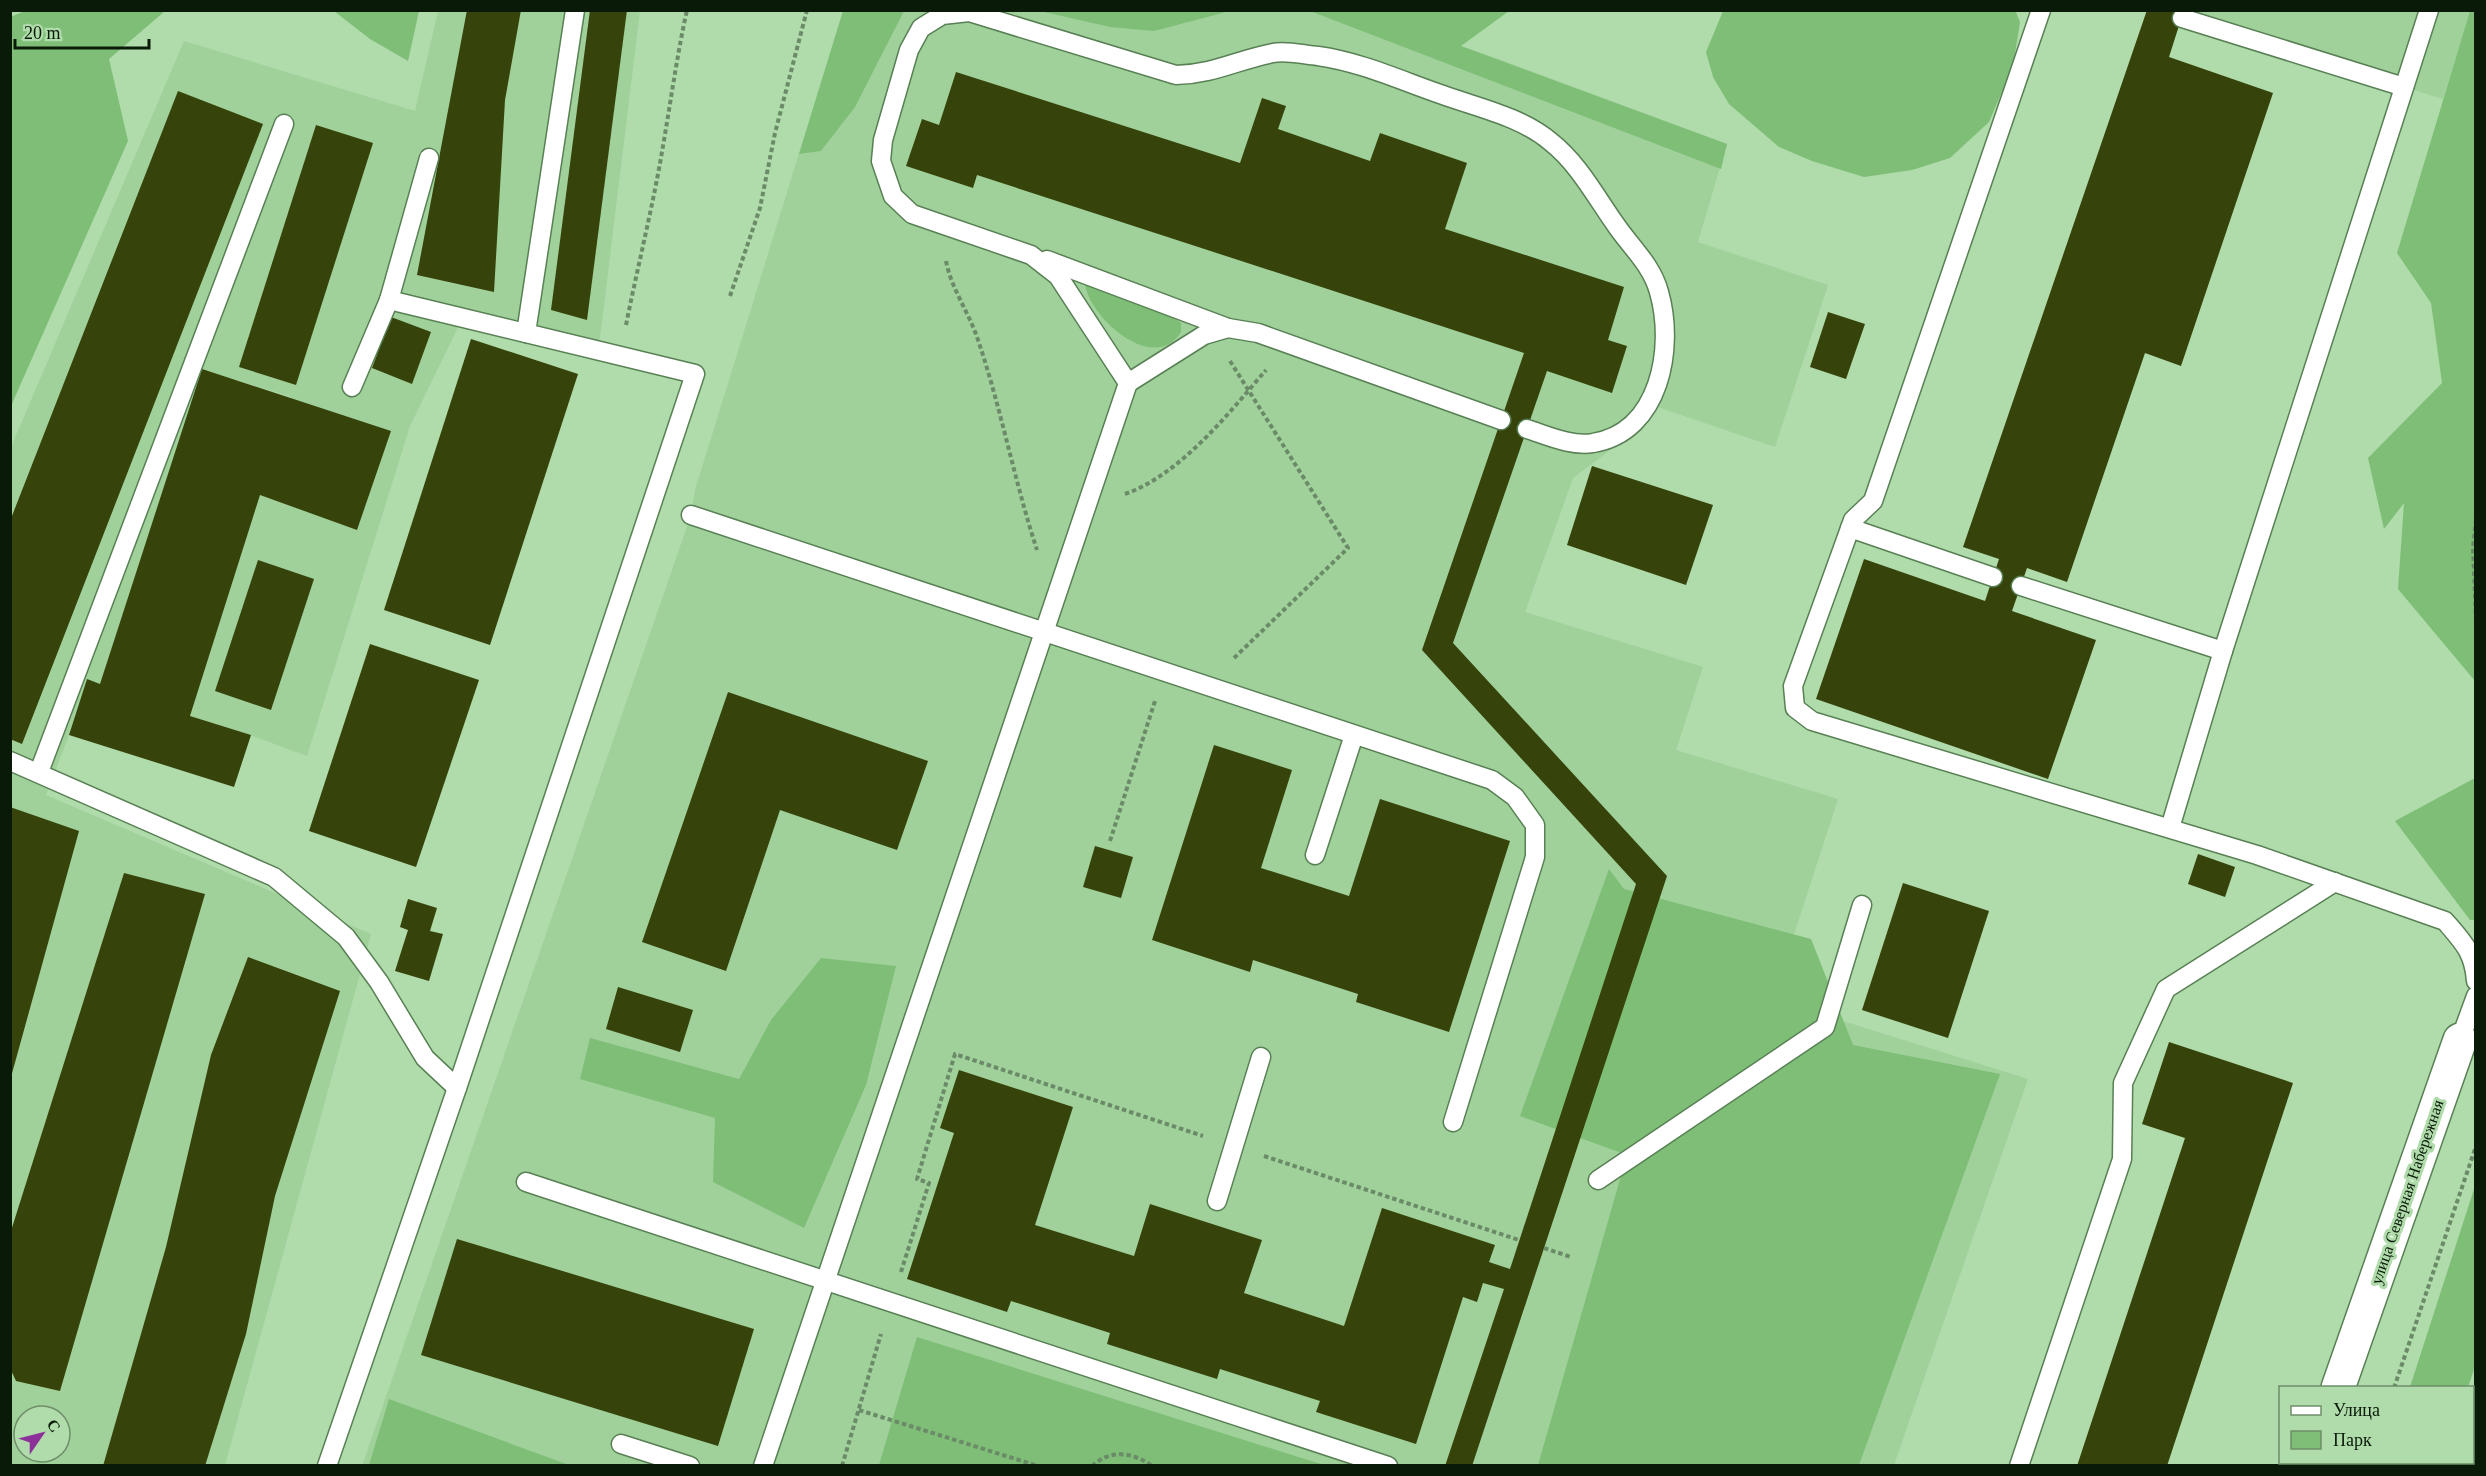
<svg xmlns="http://www.w3.org/2000/svg" width="2486" height="1476" font-family="Georgia,serif">
  <style>
    .built { fill: #a0d19b; fill-rule: evenodd }
    .green { fill: #7ebe77 }
    .building { fill: #36430a }
    .lines { fill: none; stroke-linecap: round; stroke-linejoin: round }
    .lane-casing { stroke: #588054; stroke-width: 21 }
    .street-casing { stroke: #588054; stroke-width: 36 }
    .path { stroke: #6b8b68; stroke-width: 4; stroke-dasharray: 4.5 3; stroke-linecap: butt }
    .lane { stroke: #fff; stroke-width: 18 }
    .street { stroke: #fff; stroke-width: 33 }
    .labels { text-anchor: middle; dominant-baseline: central; stroke-width: 6; stroke-linejoin: round; paint-order: stroke }
    .street-label { font-size: 16px; fill: #0a1a09; stroke: #b0dbab }
  </style>
  <rect width="100%" height="100%" fill="#b0dbab"/>
  <!-- built -->
  <g class="built">
    <path d="M438,11h202l-41,335 -133,-35 -56,115 -103,330 -57,-21 -60,-19 101,-319 -54,-17 -99,316 -51,-16 -18,55 -23,60 325,139 -146,531 -214,1v-1019l173,-406 231,70zM24,1416h36v36h-36z"/>
    <polygon points="843,11 1359,11 1493,57 1727,144 1698,242 1828,285 1775,447 1640,401 1626,438 1573,478 1525,612 1703,667 1676,750 1838,799 1773,999 2028,1079 1894,1465 362,1466 691,515 695,490"/>
    <polygon points="2155,11 2471,11 2443,99"/>
  </g>
  <!-- green -->
  <g class="green">
    <polygon points="2015,10 2020,22 2013,66 1989,122 1950,158 1912,170 1864,177 1812,161 1779,147 1729,104 1713,77 1706,52 1723,11"/>
    <polygon points="25,11 165,11 109,59 128,141 11,406 10,17"/>
    <polygon points="334,11 419,11 408,61 370,39"/>
    <polygon points="843,11 904,11 855,107 821,151 799,154"/>
    <polygon points="1040,11 1230,11 1154,31 1110,27"/>
    <polygon points="1310,11 1509,11 1461,46 1727,144 1721,169"/>
    <polygon points="2470,11 2476,11 2475,681 2398,589 2404,503 2384,529 2368,458 2442,383 2431,303 2397,253"/>
    <path d="M1085,285l88,33 8,5v9c-27,43 -90,-13 -96,-47z"/>
    <polygon points="2475,778 2475,920 2470,920 2395,821"/>
    <polygon points="1609,869 1624,889 1811,939 1853,1045 2000,1074 1859,1465 1538,1465 1627,1155 1520,1116"/>
    <polygon points="821,958 896,966 866,1085 804,1228 713,1182 715,1118 580,1079 590,1038 739,1079 771,1020"/>
    <polygon points="2475,1186 2475,1367 2468,1387 2410,1387"/>
    <polygon points="917,1337 1324,1465 879,1465"/>
    <polygon points="389,1399 569,1465 369,1465"/>
    <polygon points="2384,1463 2384,1462 2442,1463 2440,1465 2383,1465"/>
  </g>
  <!-- building -->
  <g class="building">
    <polygon points="467,10 521,10 505,100 494,292 417,275"/>
    <polygon points="590,10 627,10 587,320 551,310"/>
    <polygon points="2147,10 2184,10 2169,57 2273,93 2181,366 2145,353 2067,582 2027,568 2012,611 2096,640 2048,779 1816,699 1864,559 1985,601 1999,559 1963,547"/>
    <polygon points="956,72 1240,163 1262,98 1286,106 1278,129 1370,161 1380,133 1467,163 1445,229 1624,287 1608,340 1627,346 1612,393 1547,371 1453,643 1667,876 1472,1466 1445,1466 1504,1289 1483,1283 1477,1302 1463,1297 1416,1444 1316,1412 1320,1401 1220,1369 1217,1379 1107,1344 1110,1333 1011,1301 1007,1312 907,1279 954,1133 940,1128 959,1070 1073,1107 1035,1225 1134,1256 1150,1204 1262,1240 1244,1293 1344,1326 1382,1208 1495,1245 1489,1262 1510,1269 1636,884 1422,650 1524,353 977,175 973,188 906,166 922,119 939,125"/>
    <polygon points="178,91 263,124 22,744 10,739 10,521"/>
    <polygon points="316,125 373,143 296,385 239,367"/>
    <polygon points="1828,312 1865,324 1846,379 1810,367"/>
    <polygon points="391,317 431,332 412,384 372,368"/>
    <polygon points="471,339 578,374 490,645 384,610"/>
    <polygon points="202,369 391,431 357,530 260,495 190,716 251,735 234,787 69,735 87,679 100,684"/>
    <polygon points="1592,466 1713,505 1686,585 1567,545"/>
    <polygon points="258,560 314,579 271,710 215,691"/>
    <polygon points="370,644 479,680 416,867 309,831"/>
    <polygon points="728,692 928,761 897,850 780,810 726,971 642,942"/>
    <polygon points="1214,745 1292,770 1261,868 1349,896 1380,799 1510,841 1449,1032 1356,1002 1358,994 1253,960 1250,972 1152,940"/>
    <polygon points="10,807 79,831 11,1077 10,1077"/>
    <polygon points="1095,846 1133,857 1121,898 1083,887"/>
    <polygon points="2198,854 2235,867 2225,897 2188,884"/>
    <polygon points="124,873 205,894 60,1391 16,1381 10,1368 10,1234"/>
    <polygon points="1903,883 1989,911 1948,1038 1862,1010"/>
    <polygon points="408,899 437,908 430,931 443,934 429,981 395,971 408,930 400,927"/>
    <polygon points="248,957 340,991 275,1196 246,1334 205,1466 103,1466 166,1247 211,1055"/>
    <polygon points="618,987 693,1010 680,1052 606,1029"/>
    <polygon points="2169,1042 2293,1083 2167,1466 2077,1466 2185,1138 2142,1124"/>
    <polygon points="457,1239 754,1329 718,1446 421,1355"/>
  </g>
  <g class="lines">
    <!-- lane casing -->
    <g class="lane-casing">
      <g id="lane">
        <path d="M2041,10l-168,491 -20,19 -60,166 2,22 17,13 445,134 188,66c18,21 29,31 31,60"/>
        <polyline points="2182,18 2404,87"/>
        <polyline points="1047,260 1228,328"/>
        <polyline points="526,333 575,10"/>
        <polyline points="1128,383 1204,335 1228,328 1258,333 1501,420"/>
        <polyline points="352,387 389,300 429,158"/>
        <polyline points="691,515 1492,780 1515,797 1535,825 1535,857 1453,1122"/>
        <polyline points="1850,528 1993,577"/>
        <polyline points="2021,586 2223,651"/>
        <polyline points="10,761 274,877 346,937 379,982 425,1058 457,1088"/>
        <polyline points="39,772 284,124"/>
        <polyline points="2170,828 2223,651 2429,10"/>
        <polyline points="1315,855 1354,735"/>
        <polyline points="2460,1040 2476,996"/>
        <polyline points="1598,1180 1825,1027 1862,905"/>
        <polyline points="526,1182 1388,1466"/>
        <polyline points="1217,1201 1261,1057"/>
        <polyline points="621,1444 690,1466"/>
        <polyline points="327,1466 457,1088 695,374 389,300"/>
        <path d="M763,1466l365,-1083 -70,-107 -27,-21 -119,-41 -19,-18 -12,-35 2,-21 26,-90 12,-22 21,-13 27,-3 207,63c38,-1 61,-15 97,-22 13,-3 31,2 45,3 43,6 84,25 125,39 36,13 79,22 108,47 28,22 46,57 67,86 15,21 34,38 41,64 16,56 1,140 -66,151 -21,4 -47,-8 -66,-14"/>
        <polyline points="2019,1466 2122,1159 2123,1083 2166,989 2335,882"/>
      </g>
    </g>
    <!-- street casing -->
    <g class="street-casing">
      <g id="street">
        <polyline points="2338,1388 2460,1040"/>
        <polyline points="2310,1466 2311,1462"/>
      </g>
    </g>
    <!-- path -->
    <g class="path">
      <path d="M946,261c5,27 22,50 31,76 24,70 37,143 60,213"/>
      <polyline points="730,296 760,208 775,133 807,10"/>
      <path d="M626,325c12,-60 27,-119 37,-179 8,-46 14,-91 24,-136"/>
      <polyline points="1230,361 1348,548 1232,660"/>
      <path d="M1125,494c55,-19 104,-81 141,-124"/>
      <polyline points="2476,519 2473,548 2476,619"/>
      <polyline points="1110,841 1155,701"/>
      <polyline points="1264,1156 1519,1240"/>
      <polyline points="1544,1248 1571,1257"/>
      <polyline points="901,1272 929,1183 917,1179 955,1054 1203,1136"/>
      <polyline points="2394,1388 2476,1146"/>
      <polyline points="859,1410 1038,1466"/>
      <polyline points="842,1466 881,1334"/>
      <path d="M1092,1466c18,-17 41,-14 60,0"/>
      <polyline points="2368,1466 2369,1462"/>
    </g>
    <!-- lane -->
    <use href="#lane" class="lane"/>
    <!-- street -->
    <use href="#street" class="street"/>
  </g>
  <g class="labels">
    <!-- street labels -->
    <g class="street-label">
      <text transform="translate(2407 1192) rotate(-71)">улица Северная Набережная</text>
    </g>
  </g>
  <!-- border -->
  <rect width="2486" height="1476" fill="none" stroke="#0a1a09" stroke-width="24"/>
  <!-- legend -->
  <rect x="2279" y="1386" width="195" height="78" fill="#b0dbab" stroke="#6e8e6a" stroke-width="1.5"/>
  <rect x="2291" y="1406" width="30" height="9" fill="#ffffff" stroke="#6e8e6a" stroke-width="1.5"/>
  <text x="2333" y="1416" font-size="18" fill="#0a1a09">Улица</text>
  <rect x="2291" y="1431" width="30" height="18" fill="#7ebe77" stroke="#6e8e6a" stroke-width="1.5"/>
  <text x="2333" y="1446" font-size="18" fill="#0a1a09">Парк</text>
  <!-- north arrow -->
  <g transform="translate(42 1434) rotate(55)"><circle r="28" fill="#b0dbab" stroke="#6e8e6a" stroke-width="1.5"/>
  <path d="M0-4.5L10 22L0 15L-10 22Z" fill="#8c309a"/>
  <text y="-9" font-size="16" font-weight="bold" text-anchor="middle" fill="#0a1a09">С</text>
  </g>
  <!-- scale -->
  <path d="M15 39v9h134v-9" fill="none" stroke="#0a1a09" stroke-width="3"/>
  <text x="24" y="39" font-size="18" fill="#0a1a09" stroke="#b0dbab" stroke-width="4.5" paint-order="stroke">20 m</text>
</svg>
